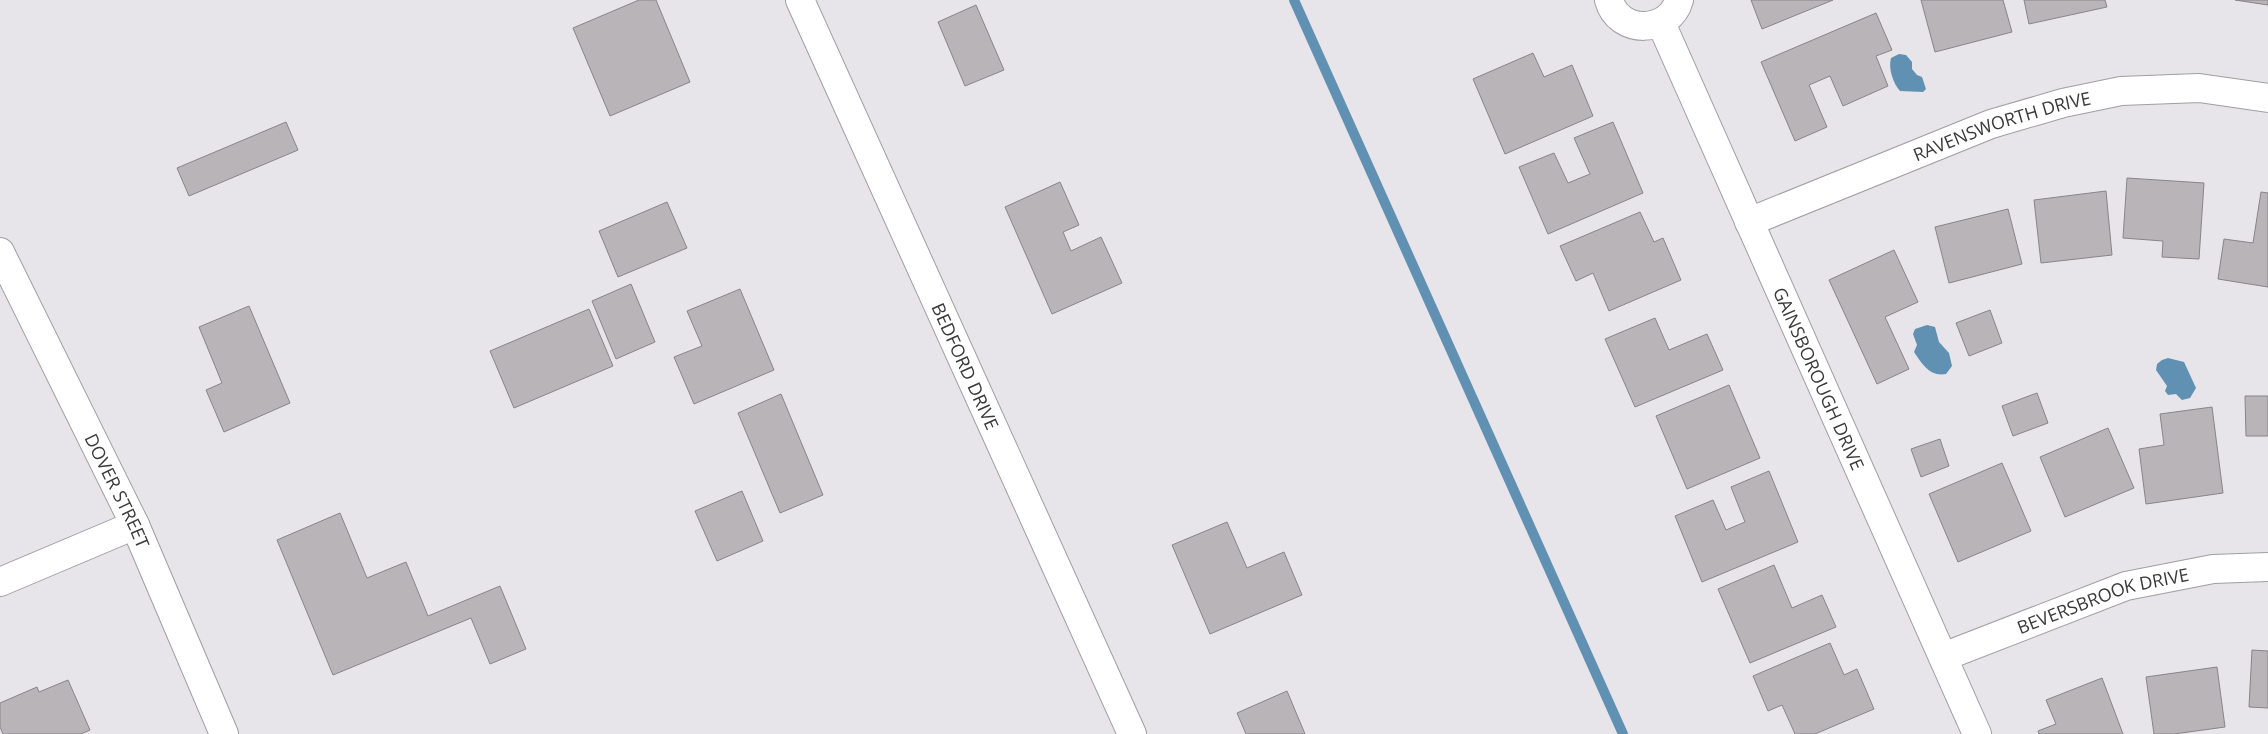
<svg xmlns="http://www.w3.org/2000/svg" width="2268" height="734" font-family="'Open Sans',sans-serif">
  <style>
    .water { fill: #6091b2 }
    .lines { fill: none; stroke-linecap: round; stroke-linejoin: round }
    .stream { stroke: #6091b2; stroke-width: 10 }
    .building { fill: #b8b4b8; stroke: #888488 }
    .street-casing { stroke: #a09ea3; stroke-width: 30 }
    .street { stroke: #fff; stroke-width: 28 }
    .labels { text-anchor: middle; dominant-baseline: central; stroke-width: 4; stroke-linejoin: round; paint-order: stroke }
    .street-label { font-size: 18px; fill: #3a393b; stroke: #e7e4ea }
  </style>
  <rect width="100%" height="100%" fill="#e7e4ea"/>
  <!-- water -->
  <g class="water">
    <path d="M1899,54l7,1 6,7v7l5,6 5,2 4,12 -3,3 -23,-1c-7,-8 -12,-23 -9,-33z"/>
    <path d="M1927,325l8,2 4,15 10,11 3,13 -6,8c-16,3 -24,-10 -32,-22l3,-7 -4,-11 2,-5z"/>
    <polygon points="2168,358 2184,362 2196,388 2190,398 2182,400 2176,394 2168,395 2165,391 2167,386 2156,370 2157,364 2162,360"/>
  </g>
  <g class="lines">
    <!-- stream -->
    <polyline class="stream" points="1294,0 1623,734"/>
  </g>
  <!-- building -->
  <g class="building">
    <polygon points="639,0 656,0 690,82 610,116 573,28"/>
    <polygon points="1751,0 1833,0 1762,29"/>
    <polygon points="1921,0 2003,0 2012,32 1935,52"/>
    <polygon points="2024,0 2105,0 2107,7 2029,24"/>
    <polygon points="2235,0 2268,0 2268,5"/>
    <polygon points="976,5 1004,70 965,86 938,22"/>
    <polygon points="1876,13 1892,50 1876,56 1888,86 1843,106 1830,76 1809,85 1827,127 1795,141 1761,62"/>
    <polygon points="1533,53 1544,77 1572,65 1593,116 1505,154 1473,79"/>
    <polygon points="286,122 298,150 189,196 177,168"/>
    <polygon points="1613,122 1643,193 1548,234 1519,167 1554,153 1568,183 1590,174 1574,138"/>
    <polygon points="2127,178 2204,183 2199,259 2162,257 2163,241 2123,238"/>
    <polygon points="1060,182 1079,225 1063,232 1071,251 1101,237 1122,283 1052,314 1005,207"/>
    <polygon points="2106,191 2112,255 2041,263 2034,200"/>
    <polygon points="2261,192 2268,193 2268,287 2218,279 2224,239 2253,243"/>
    <polygon points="667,202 687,248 618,277 599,231"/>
    <polygon points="2008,209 2022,264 1949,283 1935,227"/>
    <polygon points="1640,212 1654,242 1663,238 1681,280 1609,311 1593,273 1576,281 1560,246"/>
    <polygon points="1894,250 1918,302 1885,317 1909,369 1877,384 1829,280"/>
    <polygon points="631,284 655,342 616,359 592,301"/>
    <polygon points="740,289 774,370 694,404 674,357 702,346 687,311"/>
    <polygon points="249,306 290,403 224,432 206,390 222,383 199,327"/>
    <polygon points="589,309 613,366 514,408 490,351"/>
    <polygon points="1990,310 2002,343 1969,356 1956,323"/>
    <polygon points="1655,318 1669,350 1707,334 1723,370 1635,407 1605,339"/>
    <polygon points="1729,385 1760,458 1687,489 1656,416"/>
    <polygon points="2037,393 2048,423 2013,436 2002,406"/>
    <polygon points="781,394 823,495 780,513 738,413"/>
    <polygon points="2245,396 2268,396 2268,436 2246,436"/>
    <polygon points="2212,407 2223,493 2146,504 2139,449 2164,445 2160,414"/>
    <polygon points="2108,428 2134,488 2065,517 2040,457"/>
    <polygon points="1940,439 1949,466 1921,477 1911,449"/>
    <polygon points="2002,463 2031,531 1958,562 1929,494"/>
    <polygon points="1769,471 1798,542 1702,582 1675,516 1713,500 1726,530 1745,522 1731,487"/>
    <polygon points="742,491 763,541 717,561 695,511"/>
    <polygon points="340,513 367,578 406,562 428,616 500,586 526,649 490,664 471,618 333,675 277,540"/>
    <polygon points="1227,522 1247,568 1284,552 1302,595 1210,634 1172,545"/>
    <polygon points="1774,565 1792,608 1822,595 1836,627 1750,663 1718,589"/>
    <polygon points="1830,643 1844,675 1857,669 1874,709 1815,734 1795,734 1782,705 1768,711 1753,676"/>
    <polygon points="2252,650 2268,651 2268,708 2249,707"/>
    <polygon points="2217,667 2225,727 2174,734 2154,734 2146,677"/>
    <polygon points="2102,678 2123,734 2039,734 2038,731 2056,724 2046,700"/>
    <polygon points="68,680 90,730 81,734 3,734 0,727 0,703 37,687 39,692"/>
    <polygon points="1287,691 1305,734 1246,734 1237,713"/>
  </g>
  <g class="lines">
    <!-- street casing -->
    <g class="street-casing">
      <g id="street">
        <path id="s1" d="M800,0l332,734"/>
        <path d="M1609,0c9,35 61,34 70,0"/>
        <path id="s2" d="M1661,23l316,711"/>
        <path id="s3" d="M1749,222l242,-98 72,-21 58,-12 78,-3 69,10"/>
        <path id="s4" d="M0,252l135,273 89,209"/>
        <polyline points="0,582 135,525"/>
        <path id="s5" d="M1943,657l183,-71 87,-17 55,-2"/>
      </g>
    </g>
    <!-- street -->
    <use href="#street" class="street"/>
  </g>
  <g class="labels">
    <!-- street labels -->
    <g class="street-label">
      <text stroke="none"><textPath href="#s3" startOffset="271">RAVENSWORTH DRIVE</textPath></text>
      <text stroke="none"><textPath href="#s1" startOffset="402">BEDFORD DRIVE</textPath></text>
      <text stroke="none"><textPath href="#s2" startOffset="389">GAINSBOROUGH DRIVE</textPath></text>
      <text stroke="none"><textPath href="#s4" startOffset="266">DOVER STREET</textPath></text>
      <text stroke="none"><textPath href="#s5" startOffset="170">BEVERSBROOK DRIVE</textPath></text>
    </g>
  </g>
</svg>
